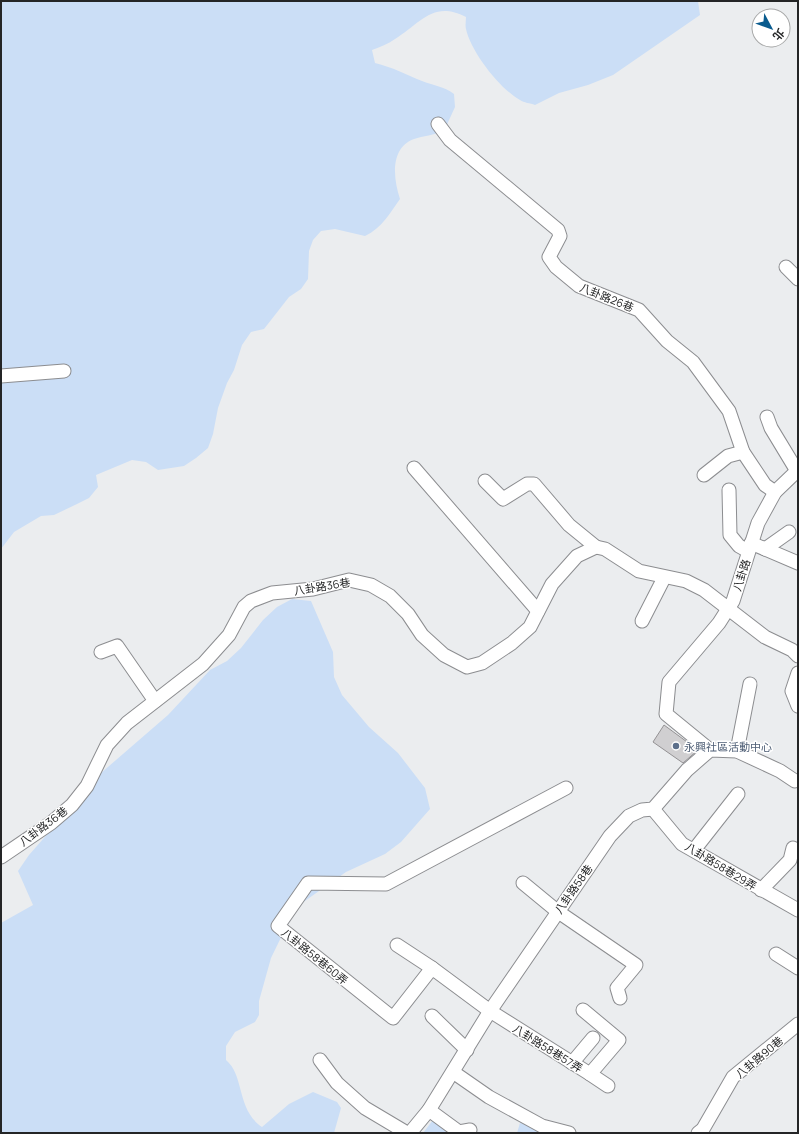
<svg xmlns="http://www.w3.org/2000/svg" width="799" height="1134" font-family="Manrope,'Noto Sans TC',sans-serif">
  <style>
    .green { fill: #cbdef6 }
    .building { fill: #d0cfd1; stroke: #949294 }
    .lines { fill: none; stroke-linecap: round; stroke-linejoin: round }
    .minor-casing { stroke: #8c8d90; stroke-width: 15 }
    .minor { stroke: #fff; stroke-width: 13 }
    .service-dot { fill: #5c6f8a; stroke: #fff; stroke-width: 1.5 }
    .labels { text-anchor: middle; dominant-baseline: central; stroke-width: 3; stroke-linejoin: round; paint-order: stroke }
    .street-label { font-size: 11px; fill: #242526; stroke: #fff }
    .service-label { font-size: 11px; fill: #4e5e75; stroke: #fff; text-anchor: start }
  </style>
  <rect width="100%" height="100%" fill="#ebedef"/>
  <!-- green -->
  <g class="green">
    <path d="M1,1h697l2,14 -87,60 -25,10 -29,8 -24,12c-5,-2 -11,-2 -15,-5 -20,-11 -49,-48 -54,-71 -1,-4 0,-8 0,-12 -33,-17 -45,6 -71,22 -7,5 -15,8 -23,11l3,13c17,4 32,12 47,18 13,5 21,5 32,13l1,13 -11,24c-10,4 -21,5 -30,8 -24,9 -21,39 -14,60 -10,14 -18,29 -35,37l-30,-7 -14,2 -8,9 -4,11 -1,28 -7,10 -12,8 -25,32 -13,3 -9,13 -8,25 -7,13 -9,25 -5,26 -5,14 -12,10 -12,8 -26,4 -12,-8 -14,-2 -36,15 2,12 -9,11 -12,6 -23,11 -13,1 -27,16 -13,17z"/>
    <path d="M292,599l19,2 22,51 1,25 8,18 27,32 29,26 27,35 5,21 -29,33 -16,12 -39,18 -44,31 -13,18 -18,37 -12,43v14l-4,7 -20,10 -9,14v14c19,16 10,49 36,67l27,-23 24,-12 24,10 4,6 -7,25h-333v-210l32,-18 -15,-34 11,-16 72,-82 67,-58 42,-45 17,-9 14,-13 22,-28 14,-13z"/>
    <polygon points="433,1120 443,1122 446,1133 423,1133"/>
    <polygon points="520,1123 533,1126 545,1133 517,1133"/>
  </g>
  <!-- building -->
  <polygon class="building" points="664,725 698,750 683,763 653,742"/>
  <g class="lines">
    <!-- minor casing -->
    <g class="minor-casing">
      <g id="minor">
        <polyline points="438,124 450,140 558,230 560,236 549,257 556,267 579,286 639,310 667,341 693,362 729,411 743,452 765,485 775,492"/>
        <polyline points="786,267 798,279"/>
        <polyline points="1,376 64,371"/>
        <polyline points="767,417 771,428 797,471"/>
        <polyline points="414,468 538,611"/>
        <polyline points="704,475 728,456 743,452"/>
        <polyline points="485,481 503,499 527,484 534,484 569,525 596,547"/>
        <polyline points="729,490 730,535 739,546 748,551"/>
        <polyline points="751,543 798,563"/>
        <polyline points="765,549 789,532"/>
        <polyline points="642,621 664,578"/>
        <polyline points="101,652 117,646 155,701"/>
        <polyline points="798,673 792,691 798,706"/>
        <polyline points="710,750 666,714 669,682 719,623 733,601 758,523 775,492 798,470"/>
        <polyline points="737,751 750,684"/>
        <polyline points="566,788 386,884 308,883 278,926 393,1018 432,968 490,1011 590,1074 619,1040 583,1010"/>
        <polyline points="653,809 682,844 798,910"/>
        <polyline points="694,850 738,794"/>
        <polyline points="1,857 51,823 72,805 87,786 107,745 127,723 203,664 229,635 244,607 251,601 272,593 313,589 349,580 371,585 390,596 408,614 422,635 444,655 467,667 482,663 512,643 530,627 552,584 577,556 596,547 605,549 639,571 686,581 704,590 765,637 792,650 798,656"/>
        <polyline points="523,883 557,911 636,965 617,988 620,998"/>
        <polyline points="761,890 790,860 793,848"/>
        <polyline points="397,945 432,968"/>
        <polyline points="776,954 798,968"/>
        <polyline points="432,1016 467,1050"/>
        <polyline points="320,1060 337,1083 365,1108 407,1133"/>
        <polyline points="572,1063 593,1038"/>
        <polyline points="453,1072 489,1097 542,1126 569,1133"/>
        <polyline points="590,1074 608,1086"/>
        <polyline points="429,1110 459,1132 470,1130"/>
        <polyline points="410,1133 429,1110 490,1011 610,836 629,816 642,810 653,809 687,770 710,750 737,751 780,771 795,781"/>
        <polyline points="698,1133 703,1129 733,1077 798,1024"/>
      </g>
    </g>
    <!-- minor -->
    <use href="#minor" class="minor"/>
  </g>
  <!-- markers -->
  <circle class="service-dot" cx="676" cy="746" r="4"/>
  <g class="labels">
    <!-- street labels -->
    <g class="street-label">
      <text transform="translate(607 297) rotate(22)">八卦路26巷</text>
      <text transform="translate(741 575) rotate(-72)">八卦路</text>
      <text transform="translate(322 586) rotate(-9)">八卦路36巷</text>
      <text transform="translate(43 826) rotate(-37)">八卦路36巷</text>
      <text transform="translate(721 866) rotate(31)">八卦路58巷29弄</text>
      <text transform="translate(573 889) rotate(-55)">八卦路58巷</text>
      <text transform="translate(315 956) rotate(39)">八卦路58巷60弄</text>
      <text transform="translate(548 1048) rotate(32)">八卦路58巷57弄</text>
      <text transform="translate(759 1057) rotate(-40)">八卦路90巷</text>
    </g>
    <!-- service labels -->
    <g class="service-label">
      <text x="684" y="746">永興社區活動中心</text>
    </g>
  </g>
  <!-- border -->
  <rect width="799" height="1134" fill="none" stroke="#242526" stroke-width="4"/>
  <!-- north arrow -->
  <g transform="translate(771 28) rotate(131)"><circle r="19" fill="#ffffff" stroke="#a7a8a8"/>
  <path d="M0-3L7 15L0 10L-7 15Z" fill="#0a5b8e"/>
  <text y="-6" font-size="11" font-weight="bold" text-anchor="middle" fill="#242526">北</text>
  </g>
</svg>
